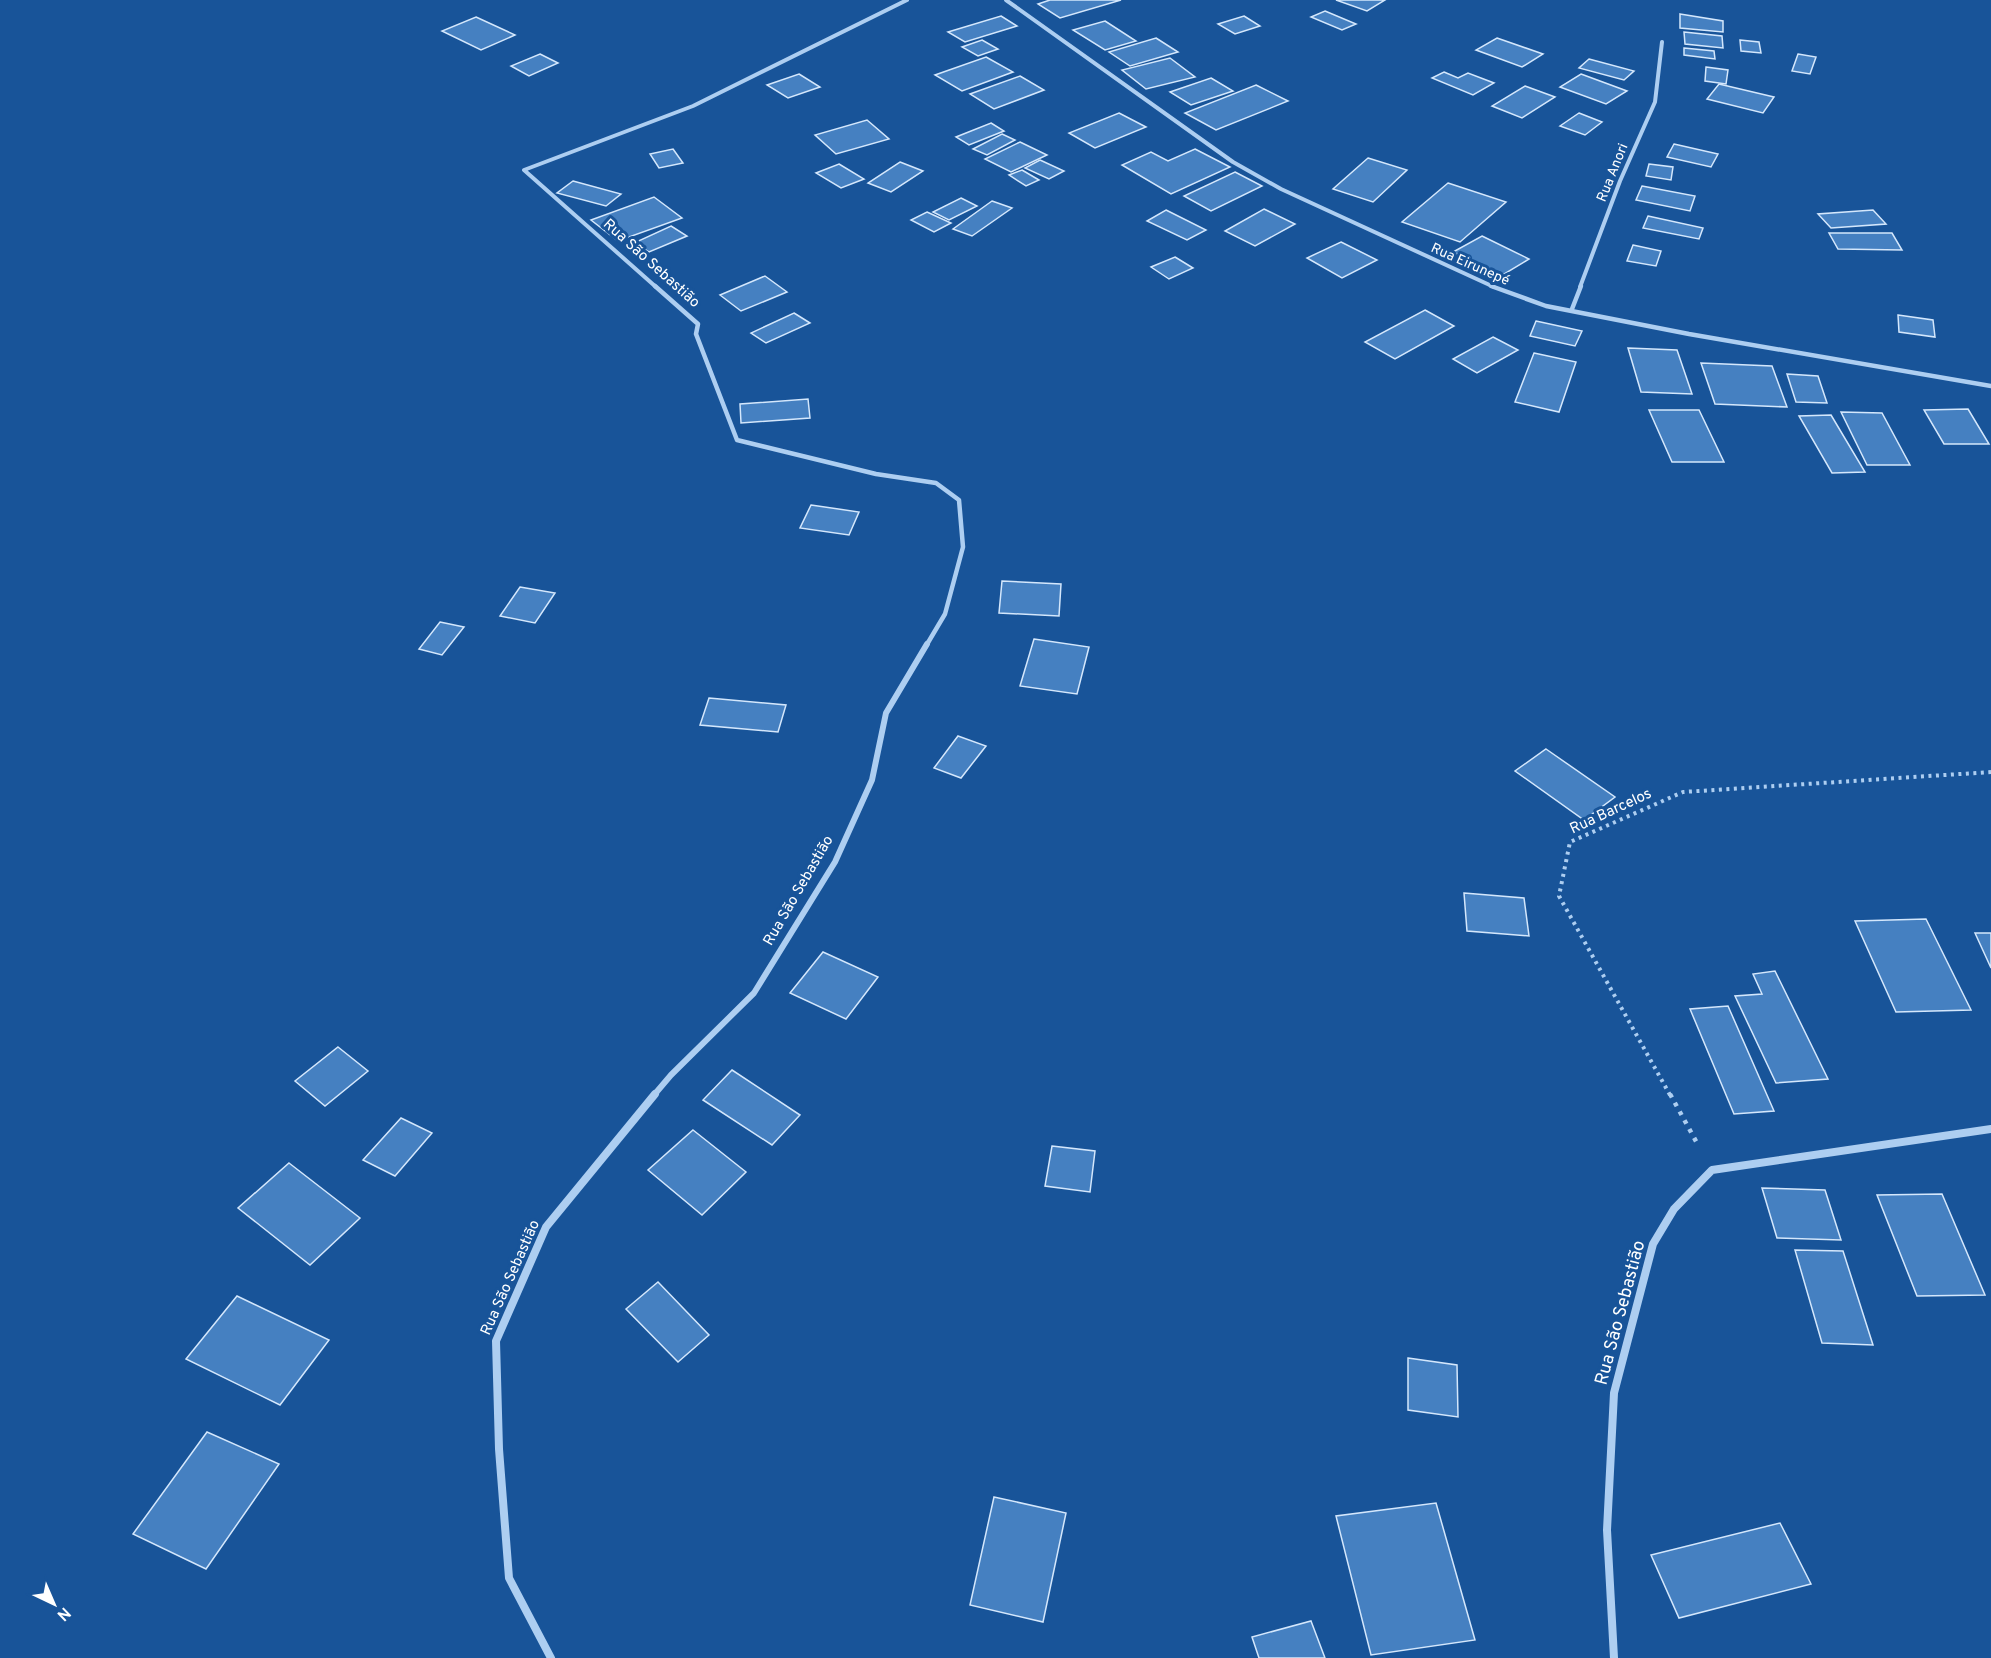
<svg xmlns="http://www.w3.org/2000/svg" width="1991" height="1658" font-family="Overpass,sans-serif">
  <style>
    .building { fill: #4580c1; stroke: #d4e7fc; stroke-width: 1.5 }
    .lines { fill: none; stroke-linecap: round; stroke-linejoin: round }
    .path-far1 { stroke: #adcef1; stroke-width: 4; stroke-dasharray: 3 4.5; stroke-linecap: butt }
    .path { stroke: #adcef1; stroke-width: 4.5; stroke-dasharray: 4 6; stroke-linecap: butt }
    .street-far3 { stroke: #adcef1; stroke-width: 4 }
    .street-far2 { stroke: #adcef1; stroke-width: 4.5 }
    .street-far1 { stroke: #adcef1; stroke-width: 6 }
    .street { stroke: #adcef1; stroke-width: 8 }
    .labels { text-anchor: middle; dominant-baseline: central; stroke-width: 6; stroke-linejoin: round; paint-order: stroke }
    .far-street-label { font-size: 14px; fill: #fff; stroke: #185499 }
    .street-label { font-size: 15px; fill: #fff; stroke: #185499 }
    .near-street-label { font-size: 18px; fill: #fff; stroke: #185499 }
  </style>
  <rect width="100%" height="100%" fill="#185499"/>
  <!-- building -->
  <g class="building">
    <polygon points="1050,0 1121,0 1060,18 1038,4"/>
    <polygon points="1336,0 1385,0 1367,11"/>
    <polygon points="1325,11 1356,24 1342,30 1311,17"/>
    <polygon points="1680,14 1723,21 1723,32 1680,28"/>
    <polygon points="1001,16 1017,26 965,42 948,32"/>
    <polygon points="1244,16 1260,26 1235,34 1218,24"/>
    <polygon points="476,17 515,35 481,50 442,31"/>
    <polygon points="1105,21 1136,41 1105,50 1073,30"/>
    <polygon points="1684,32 1722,36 1723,48 1685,44"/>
    <polygon points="1156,38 1178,52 1130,66 1109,52"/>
    <polygon points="1497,38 1543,54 1522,67 1476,50"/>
    <polygon points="982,40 998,49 978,56 962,47"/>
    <polygon points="1740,40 1759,42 1761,53 1741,51"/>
    <polygon points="1684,48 1714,51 1715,59 1684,55"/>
    <polygon points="540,54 558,63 529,76 511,66"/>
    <polygon points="1798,54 1816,57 1810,74 1792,71"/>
    <polygon points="986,57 1013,72 962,91 935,75"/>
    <polygon points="1170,58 1195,77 1146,89 1122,70"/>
    <polygon points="1589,59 1634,71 1624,80 1579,68"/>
    <polygon points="1706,67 1728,70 1726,84 1705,81"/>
    <polygon points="1444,72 1458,78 1468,73 1494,83 1473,95 1432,78"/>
    <polygon points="799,74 820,87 788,98 767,85"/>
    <polygon points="1581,74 1627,91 1606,104 1560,87"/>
    <polygon points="1020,76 1044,90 994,109 970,94"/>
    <polygon points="1211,78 1233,91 1191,105 1170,92"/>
    <polygon points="1719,84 1774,97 1763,113 1707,99"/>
    <polygon points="1256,85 1288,101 1216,130 1185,113"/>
    <polygon points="1525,86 1555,97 1522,118 1492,106"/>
    <polygon points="1119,113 1146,127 1095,148 1069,133"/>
    <polygon points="1579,113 1602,122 1585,135 1560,126"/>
    <polygon points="867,120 889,139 836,154 815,135"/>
    <polygon points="991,123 1004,131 969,145 956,137"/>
    <polygon points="1002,134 1015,140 987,155 973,149"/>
    <polygon points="1020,142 1047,155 1011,172 985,159"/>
    <polygon points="1674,144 1718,154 1711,167 1667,157"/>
    <polygon points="673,149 683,163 659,168 650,154"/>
    <polygon points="1195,149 1230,167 1171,194 1122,165 1151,152 1168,161"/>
    <polygon points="1368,158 1407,170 1373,202 1333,189"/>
    <polygon points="1040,160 1064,171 1049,179 1025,168"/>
    <polygon points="900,162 923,171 891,192 868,183"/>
    <polygon points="839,164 864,179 841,188 816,173"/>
    <polygon points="1649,164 1673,167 1671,180 1646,176"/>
    <polygon points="1022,170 1039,180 1026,186 1009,175"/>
    <polygon points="1235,172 1262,186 1211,211 1184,196"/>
    <polygon points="573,181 621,194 606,206 557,193"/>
    <polygon points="1448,183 1506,202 1460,242 1402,222"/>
    <polygon points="1642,186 1695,196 1690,211 1636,200"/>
    <polygon points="654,197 682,218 618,241 591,220"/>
    <polygon points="961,198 977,206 949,220 933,212"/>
    <polygon points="992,201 1012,208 972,236 953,229"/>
    <polygon points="1264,209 1295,224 1255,246 1225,231"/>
    <polygon points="1166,210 1206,230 1187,240 1147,221"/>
    <polygon points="1873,210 1886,224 1831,228 1818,214"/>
    <polygon points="927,212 951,223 934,232 911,220"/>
    <polygon points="1648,216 1703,228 1699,239 1643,228"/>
    <polygon points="671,226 687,236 649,252 634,243"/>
    <polygon points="1829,233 1892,233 1902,250 1838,249"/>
    <polygon points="1482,236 1529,259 1501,276 1453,252"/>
    <polygon points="1341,242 1377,260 1342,278 1307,258"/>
    <polygon points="1633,245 1661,251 1656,266 1627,261"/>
    <polygon points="1175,257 1193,268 1169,279 1151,267"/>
    <polygon points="765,276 787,292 741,311 720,295"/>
    <polygon points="1425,310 1454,326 1395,359 1365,342"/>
    <polygon points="794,313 810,323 766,343 751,333"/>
    <polygon points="1898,315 1933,320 1935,337 1899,332"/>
    <polygon points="1536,321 1582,331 1575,346 1530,336"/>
    <polygon points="1493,337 1518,350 1477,373 1453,359"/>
    <polygon points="1628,348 1677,350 1692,394 1641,392"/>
    <polygon points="1534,353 1576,362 1559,412 1515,402"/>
    <polygon points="1701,363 1772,366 1787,407 1715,404"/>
    <polygon points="1787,374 1818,376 1827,403 1796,402"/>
    <polygon points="808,399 810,418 741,423 740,404"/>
    <polygon points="1968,409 1989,444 1944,444 1924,410"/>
    <polygon points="1649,410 1699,410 1724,462 1672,462"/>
    <polygon points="1841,412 1882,413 1910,465 1867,465"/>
    <polygon points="1831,415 1865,472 1832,473 1799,416"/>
    <polygon points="811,505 859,512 849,535 800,528"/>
    <polygon points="1002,581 1061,584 1059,616 999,613"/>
    <polygon points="520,587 555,593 535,623 500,616"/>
    <polygon points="440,622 464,627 442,655 419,649"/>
    <polygon points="1034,639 1089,647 1077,694 1020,686"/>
    <polygon points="709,698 786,705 778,732 700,725"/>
    <polygon points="958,736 986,746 961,778 934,768"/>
    <polygon points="1546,749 1615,797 1584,820 1515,771"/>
    <polygon points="1464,893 1524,898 1529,936 1467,931"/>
    <polygon points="1926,919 1971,1010 1896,1012 1855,921"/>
    <polygon points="1975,933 1991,933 1991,968"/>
    <polygon points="823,952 878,977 846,1019 790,993"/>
    <polygon points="1775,971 1828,1079 1776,1083 1735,996 1762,994 1753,974"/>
    <polygon points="1728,1006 1774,1111 1734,1114 1690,1009"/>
    <polygon points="338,1047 368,1071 325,1106 295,1081"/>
    <polygon points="732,1070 800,1115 772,1145 703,1100"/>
    <polygon points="401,1118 432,1133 395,1176 363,1160"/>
    <polygon points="693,1130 746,1172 702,1215 648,1170"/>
    <polygon points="1052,1146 1095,1151 1090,1192 1045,1186"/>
    <polygon points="289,1163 360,1218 310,1265 238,1208"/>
    <polygon points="1762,1188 1825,1190 1841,1240 1777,1238"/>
    <polygon points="1942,1194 1985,1295 1917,1296 1877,1195"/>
    <polygon points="1795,1250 1843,1251 1873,1345 1822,1343"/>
    <polygon points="658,1282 709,1335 678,1362 626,1309"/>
    <polygon points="237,1296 329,1340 280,1405 186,1359"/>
    <polygon points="1408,1358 1457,1365 1458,1417 1408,1410"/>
    <polygon points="207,1432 279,1464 206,1569 133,1534"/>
    <polygon points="994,1497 1066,1513 1043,1622 970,1605"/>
    <polygon points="1436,1503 1475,1640 1371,1655 1336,1516"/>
    <polygon points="1780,1523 1811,1584 1679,1618 1651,1555"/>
    <polygon points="1311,1621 1325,1658 1259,1658 1252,1637"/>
  </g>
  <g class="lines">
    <!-- path-far1 -->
    <polyline class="path-far1" points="1670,1095 1559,896 1570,842 1683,792 1991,772"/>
    <!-- path -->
    <polyline class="path" points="1670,1094 1697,1143"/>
    <!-- street-far3 -->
    <g class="street-far3">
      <polyline points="1006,0 1233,162 1281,189 1494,287"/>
      <polyline points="656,287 524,170 693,106 907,0"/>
      <polyline points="1580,287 1620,181 1655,102 1662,42"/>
    </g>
    <!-- street-far2 -->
    <g class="street-far2">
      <polyline points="655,286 698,324 696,334 737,440 876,474 936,483 959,500 963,547 945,614 926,646"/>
      <polyline points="1491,286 1546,306 1689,334 1991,386"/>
      <polyline points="1572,309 1581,286"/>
    </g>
    <!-- street-far1 -->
    <polyline class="street-far1" points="654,1095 671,1075 754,993 835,862 872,780 886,713 927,644"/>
    <!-- street -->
    <g class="street">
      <polyline points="551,1658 509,1578 499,1449 496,1341 546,1227 655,1094"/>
      <polyline points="1614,1658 1607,1530 1614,1393 1653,1244 1674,1209 1712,1170 1991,1129"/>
    </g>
  </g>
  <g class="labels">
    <!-- far-street labels -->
    <g class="far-street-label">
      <text transform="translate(1613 173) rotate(-68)">Rua Anori</text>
      <text transform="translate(1470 265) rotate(24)">Rua Eirunepé</text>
    </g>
    <!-- street labels -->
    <g class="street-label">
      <text transform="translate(651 264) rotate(42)">Rua São Sebastião</text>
      <text transform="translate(1611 812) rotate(-25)">Rua Barcelos</text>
      <text transform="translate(799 891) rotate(-60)">Rua São Sebastião</text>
      <text transform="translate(511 1278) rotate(-66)">Rua São Sebastião</text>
    </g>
    <!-- near-street labels -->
    <g class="near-street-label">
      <text transform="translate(1621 1313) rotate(-75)">Rua São Sebastião</text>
    </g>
  </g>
  <!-- north arrow -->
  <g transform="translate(54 1604) rotate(136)" stroke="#185499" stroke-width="4.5" paint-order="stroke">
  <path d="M0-4.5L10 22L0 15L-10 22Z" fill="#ffffff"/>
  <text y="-9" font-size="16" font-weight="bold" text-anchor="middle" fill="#ffffff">N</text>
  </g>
</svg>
